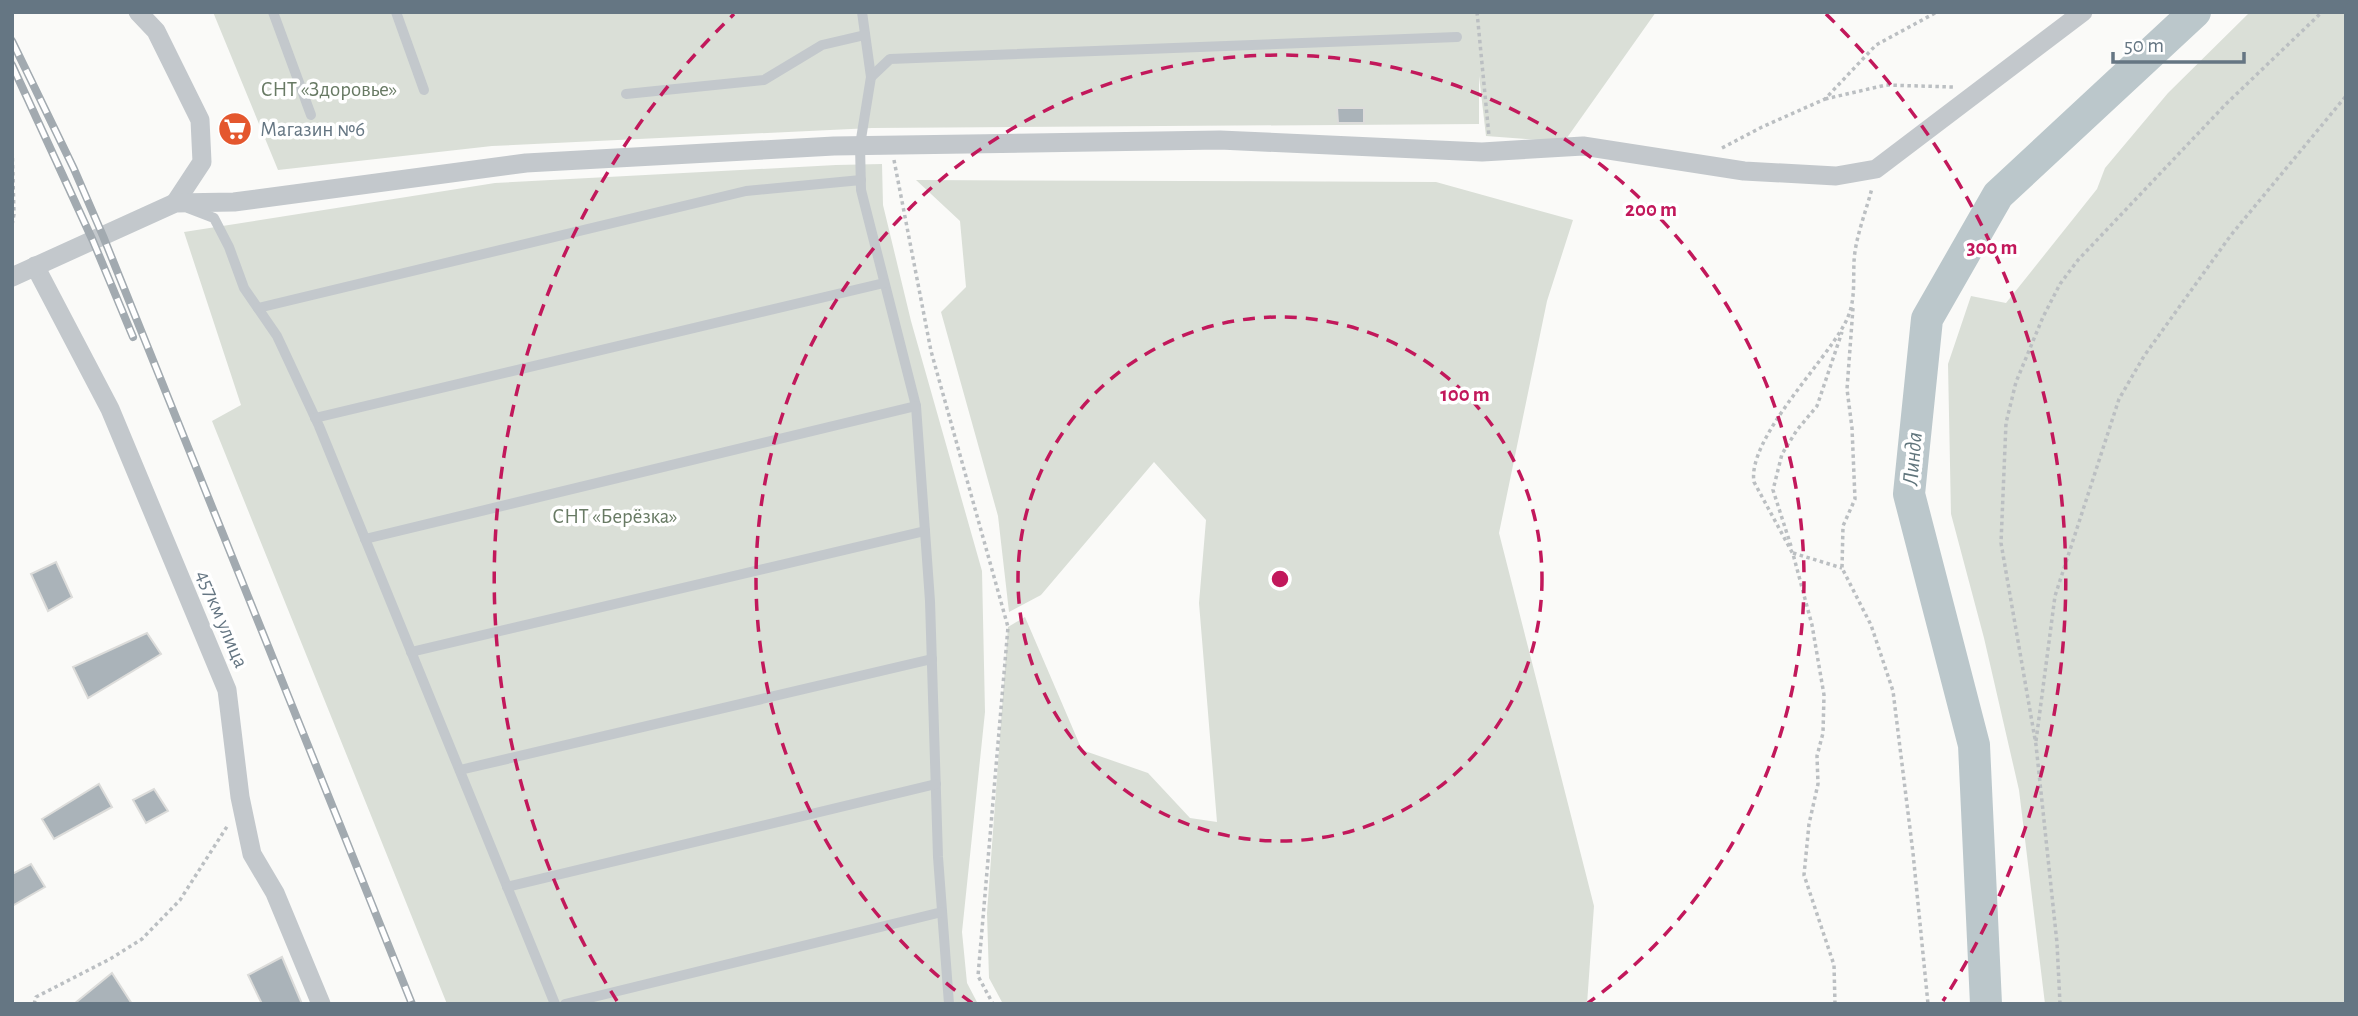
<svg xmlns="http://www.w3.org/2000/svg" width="2358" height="1016" font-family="'Alegreya Sans',sans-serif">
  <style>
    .green { fill: #dadfd7 }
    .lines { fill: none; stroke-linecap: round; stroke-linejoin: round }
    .river { stroke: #bbc7cb; stroke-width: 32 }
    .building { fill: #aab3b9; stroke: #dcdcda; stroke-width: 2 }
    .path { stroke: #bbbfc2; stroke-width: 3.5; stroke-dasharray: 3.5 3.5; stroke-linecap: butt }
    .service { stroke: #c3c8cc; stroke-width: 10 }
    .minor { stroke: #c3c8cc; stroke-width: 19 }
    .rail-casing { stroke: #a2aab0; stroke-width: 8 }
    .rail { stroke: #fff; stroke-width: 5; stroke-dasharray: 16; stroke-linecap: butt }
    .ring { fill: none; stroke: #c2185b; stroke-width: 3.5; stroke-dasharray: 12 9 }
    .labels { text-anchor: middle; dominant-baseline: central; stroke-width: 7; stroke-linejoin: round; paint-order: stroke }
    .park-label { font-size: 21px; fill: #687a64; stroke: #fff }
    .poi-label { font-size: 21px; fill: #657683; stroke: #fff; text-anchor: start }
    .street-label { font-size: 21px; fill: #657683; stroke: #fff }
    .water-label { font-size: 23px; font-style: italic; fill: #60757c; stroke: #fff }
    .centre { fill: #c2185b; stroke: #fff; stroke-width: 3.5 }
    .ring-label { font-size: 21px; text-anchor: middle; font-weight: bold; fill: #c2185b; stroke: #fff; stroke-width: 7; stroke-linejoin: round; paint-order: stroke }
  </style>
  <rect width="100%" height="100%" fill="#fafaf8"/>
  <!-- green -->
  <g class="green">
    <polygon points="213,12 1656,12 1564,142 1486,136 1479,76 1479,124 872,128 492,146 278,170"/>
    <polygon points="2250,12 2346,12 2346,1004 2045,1004 2019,790 1984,638 1951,514 1948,364 1971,296 2006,303 2097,189 2105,168 2168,93"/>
    <polygon points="882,164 883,205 911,321 982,571 985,712 962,932 967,983 978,1004 447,1004 212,421 241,405 184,232 495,183 836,165"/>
    <polygon points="916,180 1436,182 1573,220 1547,301 1499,533 1594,906 1587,1004 1003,1004 989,978 987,913 1008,627 1025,617 1082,750 1148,773 1190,818 1217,822 1199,603 1206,520 1154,462 1041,595 1009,612 998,516 941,312 966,287 960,221"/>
  </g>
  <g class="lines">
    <!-- river -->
    <polyline class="river" points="1986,1004 1974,745 1909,494 1927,319 1998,195 2195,12"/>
  </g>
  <!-- building -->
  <g class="building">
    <polygon points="1337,108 1364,108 1364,123 1338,123"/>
    <polygon points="56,562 72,597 48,611 31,574"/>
    <polygon points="147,633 161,654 88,698 73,667"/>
    <polygon points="99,784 112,807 54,839 42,819"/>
    <polygon points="154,789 168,811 146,823 133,800"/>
    <polygon points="31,864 45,887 12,906 12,874"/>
    <polygon points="282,957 302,1004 262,1004 248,975"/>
    <polygon points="112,973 132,1004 74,1004"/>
  </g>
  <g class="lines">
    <!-- path -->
    <g class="path">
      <polyline points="1477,12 1489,136"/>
      <polyline points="1825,99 1886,85 1953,87"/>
      <polyline points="12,144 14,214 12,225"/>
      <polyline points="1722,148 1762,127 1825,99 1876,45 1937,12"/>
      <polyline points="894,160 931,351 1008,627 978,976 993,1004"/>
      <polyline points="1853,308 1847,389 1852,428 1855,499 1843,526 1842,568 1871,625 1893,691 1913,853 1928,1004"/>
      <polyline points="1791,546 1773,490 1782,454 1797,430 1817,406 1842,332"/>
      <polyline points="1793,553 1842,568"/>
      <polyline points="2036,741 2055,596 2119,399 2144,356 2231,235 2346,96"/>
      <polyline points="34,1004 36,997 110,959 142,939 180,900 228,825"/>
      <path d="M1835,1004l-1,-39 -30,-90 5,-51 9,-40 -1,-28 6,-23 1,-38 -12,-70 -19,-71 -39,-72c-7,-42 69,-118 90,-157 12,-21 9,-40 10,-63 1,-24 12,-50 18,-74"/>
      <polyline points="2060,1004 2057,943 2036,745 2001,543 2006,423 2016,382 2043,317 2060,284 2078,260 2226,104 2322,12"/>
    </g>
    <!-- service -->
    <g class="service">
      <polyline points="273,12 311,115"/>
      <polyline points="396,12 424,90"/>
      <polyline points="862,12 871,77 860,145 861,190 916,406 930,601 938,857 949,1004"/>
      <polyline points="871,77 890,59 1457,37"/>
      <polyline points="626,94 764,80 822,45 865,35"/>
      <polyline points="188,208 214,218 229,247 244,288 277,336 319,426 555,1004"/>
      <polyline points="258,308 746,191 861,180"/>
      <polyline points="315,418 884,283"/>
      <polyline points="365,539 916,406"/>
      <polyline points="411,652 925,531"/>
      <polyline points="460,770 932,659"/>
      <polyline points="507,887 936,784"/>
      <polyline points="565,1004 942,912"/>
    </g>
    <!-- minor -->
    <g class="minor">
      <polyline points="138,12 156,31 200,120 202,162 175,203"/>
      <polyline points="35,266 110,409 227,690 240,797 252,854 275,893 321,1004"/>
      <polyline points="12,277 175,203 234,202 526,163 834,146 1220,140 1482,152 1583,146 1744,171 1836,176 1876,169 2083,12"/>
    </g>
    <!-- rail casing -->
    <g class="rail-casing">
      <g id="rail">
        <polyline points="12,41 74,169 103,236 412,1004"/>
        <polyline points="12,65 93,241 133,337"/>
      </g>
    </g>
    <!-- rail -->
    <use href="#rail" class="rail"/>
  </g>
  <!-- distance rings -->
  <g class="ring">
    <circle cx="1280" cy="579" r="262"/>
    <path d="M972 1003A524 524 0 1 1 1588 1003"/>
    <path d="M617 1001A786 786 0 0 1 734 14M1826 14A786 786 0 0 1 1943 1001"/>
  </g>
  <!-- icons -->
  <defs>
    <g id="supermarket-disc" transform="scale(1.75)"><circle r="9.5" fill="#e4572e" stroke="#fff"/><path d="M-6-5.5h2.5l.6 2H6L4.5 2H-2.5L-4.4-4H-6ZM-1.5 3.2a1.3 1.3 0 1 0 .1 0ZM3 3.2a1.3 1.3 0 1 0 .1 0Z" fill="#fff"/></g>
  </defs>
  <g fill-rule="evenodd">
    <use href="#supermarket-disc" x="235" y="129"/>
  </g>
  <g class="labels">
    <!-- park labels -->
    <g class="park-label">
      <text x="329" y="89">СНТ «Здоровье»</text>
      <text x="615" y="516">СНТ «Берёзка»</text>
    </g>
    <!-- poi labels -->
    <g class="poi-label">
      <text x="260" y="129">Магазин №6</text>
    </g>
    <!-- street labels -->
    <g class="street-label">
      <text transform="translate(222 619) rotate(67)">457км улица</text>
    </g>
    <!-- water labels -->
    <g class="water-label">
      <text transform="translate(1913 459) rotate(-85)">Линда</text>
    </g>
  </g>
  <circle cx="1280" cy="579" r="10" class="centre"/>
  <g class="ring-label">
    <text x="1651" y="216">200 m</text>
    <text x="1992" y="254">300 m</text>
    <text x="1465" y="401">100 m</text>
  </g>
  <!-- border -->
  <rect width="2358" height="1016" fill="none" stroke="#657683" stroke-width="28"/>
  <!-- scale -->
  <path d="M2113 52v10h131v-10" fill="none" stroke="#657683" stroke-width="3.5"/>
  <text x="2124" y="52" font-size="21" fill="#657683" stroke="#ffffff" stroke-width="5" paint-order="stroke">50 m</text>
</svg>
